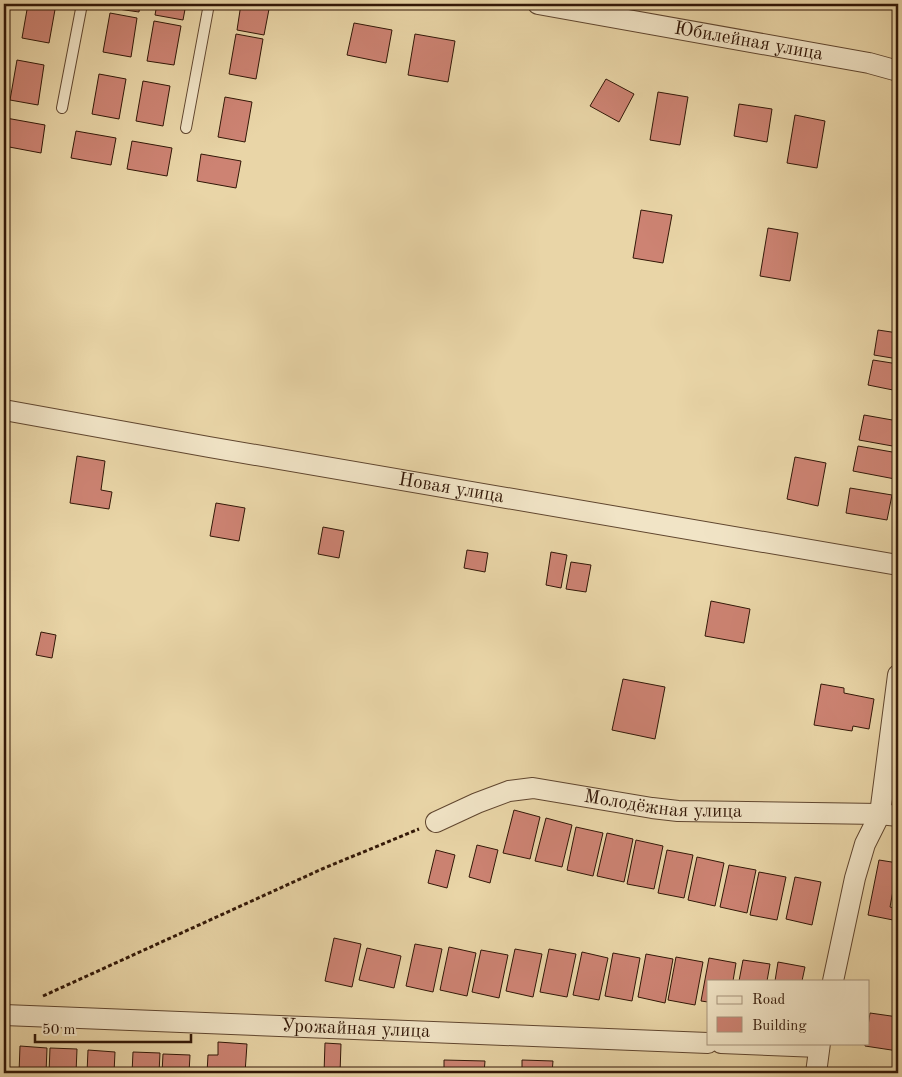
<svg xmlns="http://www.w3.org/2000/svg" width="902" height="1077" font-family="'Old Standard TT',serif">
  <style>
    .building { fill: #cd8373; stroke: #321707 }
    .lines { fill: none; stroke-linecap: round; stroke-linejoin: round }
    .service-casing { stroke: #60462f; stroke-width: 12 }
    .minor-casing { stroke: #60462f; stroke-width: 22 }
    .path { stroke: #321707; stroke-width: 3; stroke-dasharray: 4 2.5; stroke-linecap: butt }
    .service { stroke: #f1e4c6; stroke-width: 10 }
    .minor { stroke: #f1e4c6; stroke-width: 20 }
    .labels { text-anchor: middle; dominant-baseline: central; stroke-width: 5; stroke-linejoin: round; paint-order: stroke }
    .street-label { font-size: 19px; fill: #321707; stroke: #f1e4c6 }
  </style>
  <rect width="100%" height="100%" fill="#e9d5a7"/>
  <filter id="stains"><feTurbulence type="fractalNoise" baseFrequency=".004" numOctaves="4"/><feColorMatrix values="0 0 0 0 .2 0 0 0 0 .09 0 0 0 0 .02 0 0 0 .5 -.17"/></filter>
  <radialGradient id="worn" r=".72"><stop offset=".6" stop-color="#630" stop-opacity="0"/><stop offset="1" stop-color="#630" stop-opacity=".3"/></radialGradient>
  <!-- building -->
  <g class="building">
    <polygon points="28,4 56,4 49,43 22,38"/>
    <polygon points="112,4 140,4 139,12 111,8"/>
    <polygon points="157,4 186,4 183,20 155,15"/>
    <polygon points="241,4 270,4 264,35 237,30"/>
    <polygon points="110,13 137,18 131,57 103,52"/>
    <polygon points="154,21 181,26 174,65 147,61"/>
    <polygon points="354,23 392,30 386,63 347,55"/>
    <polygon points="236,34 263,39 256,79 229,74"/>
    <polygon points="415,34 455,41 448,82 408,75"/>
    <polygon points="17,60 44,65 38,105 10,100"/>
    <polygon points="99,74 126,79 119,119 92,114"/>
    <polygon points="606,79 634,94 619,122 590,106"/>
    <polygon points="143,81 170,86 163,126 136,121"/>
    <polygon points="658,92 688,97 680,145 650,140"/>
    <polygon points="225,97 252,102 245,142 218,137"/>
    <polygon points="739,104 772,109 767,142 734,136"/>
    <polygon points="795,115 825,121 817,168 787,163"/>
    <polygon points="6,118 45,125 41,153 4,146 4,131"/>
    <polygon points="76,131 116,138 111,165 71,158"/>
    <polygon points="132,141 172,148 167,176 127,169"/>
    <polygon points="201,154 241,161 236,188 197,181"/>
    <polygon points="641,210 672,215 663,263 633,258"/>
    <polygon points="768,228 798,233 790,281 760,276"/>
    <polygon points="878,330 898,333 898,359 874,355"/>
    <polygon points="873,360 898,364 898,391 868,385"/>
    <polygon points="864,415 898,421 898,447 859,440"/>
    <polygon points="858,446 898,453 895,479 853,471"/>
    <polygon points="77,456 105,461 101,490 112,492 109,509 70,503"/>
    <polygon points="795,457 826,463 818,506 787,499"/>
    <polygon points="850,488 892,495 887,520 846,513"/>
    <polygon points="216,503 245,508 239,541 210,536"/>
    <polygon points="323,527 344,531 339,558 318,554"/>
    <polygon points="467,550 488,553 485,572 464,568"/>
    <polygon points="551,552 567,555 561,588 546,585"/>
    <polygon points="571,562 591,565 586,592 566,589"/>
    <polygon points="711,601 750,609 744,643 705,636"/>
    <polygon points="41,632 56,635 52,658 36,655"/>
    <polygon points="623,679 665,687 655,739 612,730"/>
    <polygon points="821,684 844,688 844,693 874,699 869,729 853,726 852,731 814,725"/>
    <polygon points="514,810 540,817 530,859 503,853"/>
    <polygon points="546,818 572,825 562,867 535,861"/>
    <polygon points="576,827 603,833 593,876 567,870"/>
    <polygon points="607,833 633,839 624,882 597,876"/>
    <polygon points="636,840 663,846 654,889 627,884"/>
    <polygon points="477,845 498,850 490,883 469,877"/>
    <polygon points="436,850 455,855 447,888 428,883"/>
    <polygon points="667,850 693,855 684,898 658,893"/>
    <polygon points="697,857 724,863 715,906 688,900"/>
    <polygon points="879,860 898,863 890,907 898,909 898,921 868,915"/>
    <polygon points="729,865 756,870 747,913 720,907"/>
    <polygon points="759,872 786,877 777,920 750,915"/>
    <polygon points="795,877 821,882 812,925 786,919"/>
    <polygon points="334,938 361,944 352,987 325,981"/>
    <polygon points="415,944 442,949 433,992 406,986"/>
    <polygon points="449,947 476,953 467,996 440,990"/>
    <polygon points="367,948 401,956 394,988 359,980"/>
    <polygon points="515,949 542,954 533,997 506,991"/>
    <polygon points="549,949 576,954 567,997 540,992"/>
    <polygon points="481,950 508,955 499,998 472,992"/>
    <polygon points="582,952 608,958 599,1000 573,995"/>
    <polygon points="613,953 640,958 632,1001 605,996"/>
    <polygon points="646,954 673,959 665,1003 638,997"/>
    <polygon points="676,957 703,962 695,1005 668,1000"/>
    <polygon points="709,958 736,963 733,981 708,981 708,1002 701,1001"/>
    <polygon points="743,960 770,964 767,981 739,981"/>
    <polygon points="778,962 805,967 802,981 775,981"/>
    <polygon points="870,1013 898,1017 898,1051 865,1046 865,1043 868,1043 868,1026"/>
    <polygon points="218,1042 247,1044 245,1073 207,1073 208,1055 218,1055"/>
    <polygon points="325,1043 341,1044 340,1073 324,1073"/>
    <polygon points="20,1046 47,1048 46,1073 19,1073"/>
    <polygon points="50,1048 77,1049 76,1073 49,1073"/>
    <polygon points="88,1050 115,1052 114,1073 87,1073"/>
    <polygon points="133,1052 160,1053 159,1073 132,1073"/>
    <polygon points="163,1054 190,1055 189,1073 162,1073"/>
    <polygon points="444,1060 485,1061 484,1073 444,1073"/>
    <polygon points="522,1060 553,1061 552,1073 522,1073"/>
    <polygon points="858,1068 896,1073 857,1073"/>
    <polygon points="578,1070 600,1071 600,1073 578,1073"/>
  </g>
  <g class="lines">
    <!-- service casing -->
    <g class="service-casing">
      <g id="service">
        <polyline points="62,108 82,4"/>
        <polyline points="186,128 209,4"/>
      </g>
    </g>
    <!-- minor casing -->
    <g class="minor-casing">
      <g id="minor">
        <path id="s1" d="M538,4l331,59 29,8"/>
        <path id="s2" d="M4,410l205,37 689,118"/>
        <path id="s3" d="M436,822l41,-19 32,-12 24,-3 119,20 26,3 202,3 18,2"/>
        <polyline points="833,981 855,878 865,844 880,814 898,675"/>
        <path id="s4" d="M4,1015l704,28"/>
        <polyline points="721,1043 819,1047"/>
        <polyline points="816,1073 820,1043"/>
      </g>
    </g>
    <!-- path -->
    <polyline class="path" points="43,996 322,869 419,829"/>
    <!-- service -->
    <use href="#service" class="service"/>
    <!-- minor -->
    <use href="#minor" class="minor"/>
  </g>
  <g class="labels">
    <!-- street labels -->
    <g class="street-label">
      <text stroke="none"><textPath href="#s1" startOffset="214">Юбилейная улица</textPath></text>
      <text stroke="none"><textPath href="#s2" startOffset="454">Новая улица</textPath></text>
      <text stroke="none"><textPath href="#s3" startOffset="235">Молодёжная улица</textPath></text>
      <text stroke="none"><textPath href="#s4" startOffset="352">Урожайная улица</textPath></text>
    </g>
  </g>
  <!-- margin -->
  <rect width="902" height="1077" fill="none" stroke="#e9d5a7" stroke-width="20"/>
  <rect x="5" y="5" width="892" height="1067" fill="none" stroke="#321707" stroke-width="2.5"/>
  <rect x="10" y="10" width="882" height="1057" fill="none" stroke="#321707"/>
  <!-- legend -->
  <rect x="707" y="980" width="162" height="65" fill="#f1e4c6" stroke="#a5927a"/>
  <rect x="717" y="996" width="25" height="8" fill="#f1e4c6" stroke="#a5927a"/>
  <text x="752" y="1004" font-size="15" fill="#321707">Road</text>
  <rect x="717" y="1017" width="25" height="15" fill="#cd8373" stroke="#a5927a"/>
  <text x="752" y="1030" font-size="15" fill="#321707">Building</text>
  <!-- scale -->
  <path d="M35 1034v8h156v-8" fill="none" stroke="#321707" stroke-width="2.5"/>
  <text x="42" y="1034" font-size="15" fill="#321707" stroke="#f1e4c6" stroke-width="4" paint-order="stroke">50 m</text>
  <rect width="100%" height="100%" filter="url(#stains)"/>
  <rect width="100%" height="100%" fill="url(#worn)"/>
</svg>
